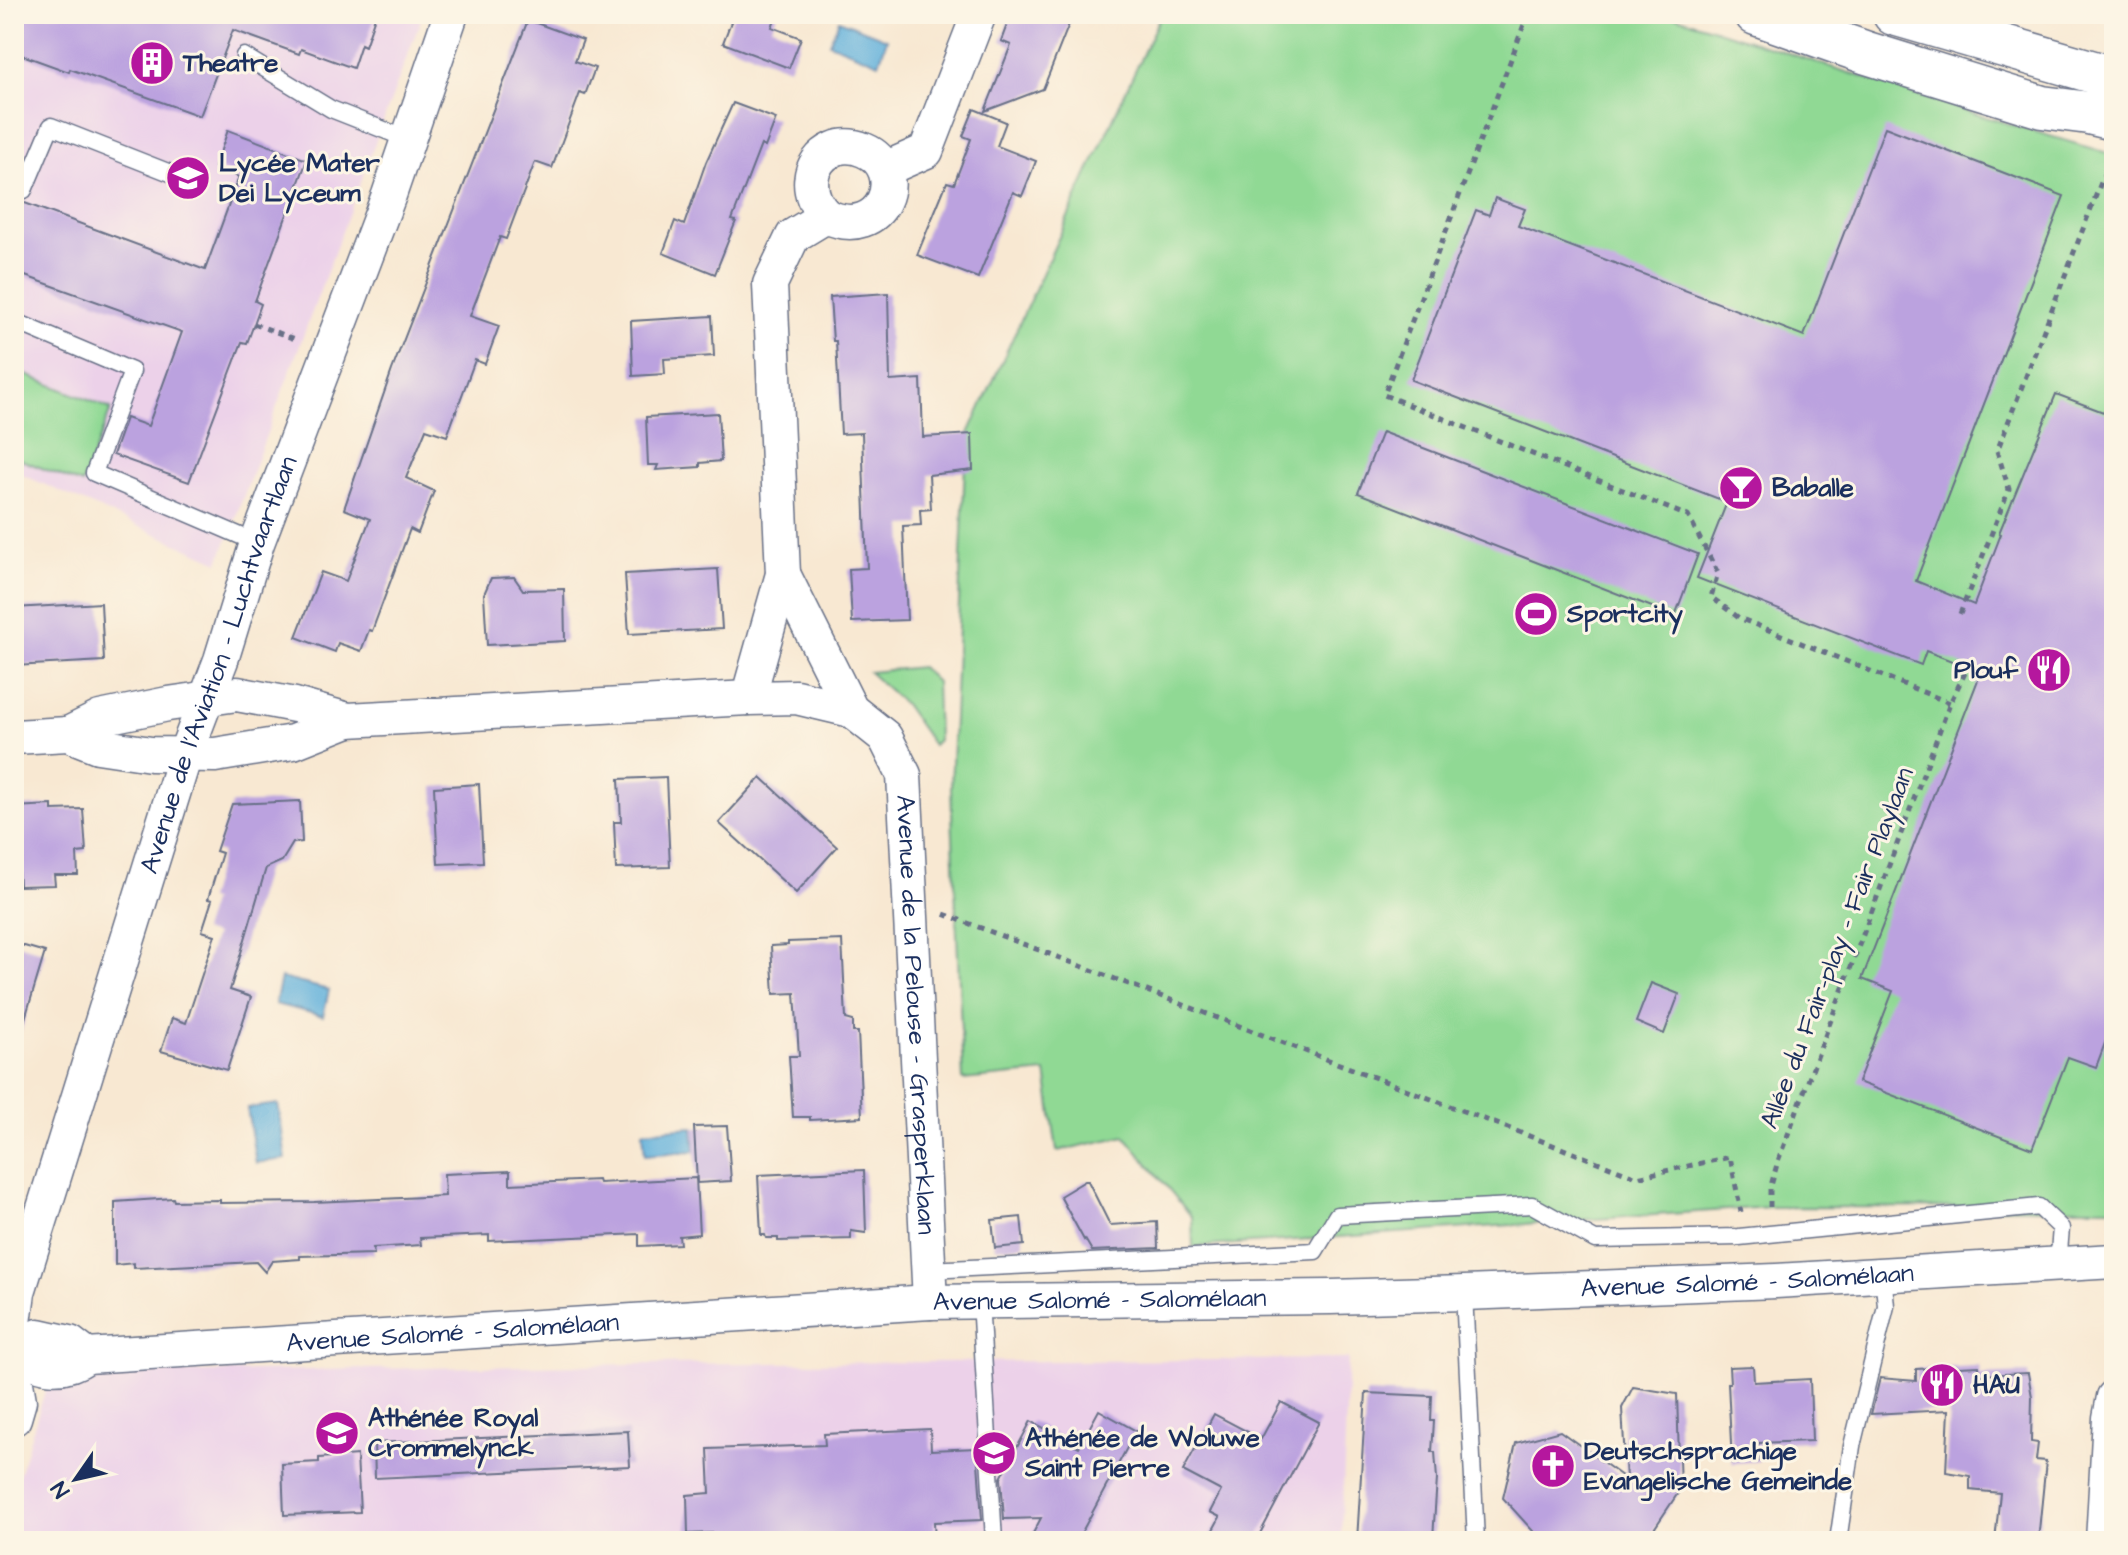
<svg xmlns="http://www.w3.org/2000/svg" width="2128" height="1555" font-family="'Architects Daughter',sans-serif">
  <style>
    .built { fill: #ecd1e9 }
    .green { fill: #90d994; stroke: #568479; stroke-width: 2 }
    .water { fill: #61b0db; stroke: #3e709c; stroke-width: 2 }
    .building { fill: #bba2df }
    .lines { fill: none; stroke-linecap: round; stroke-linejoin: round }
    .service-casing { stroke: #687087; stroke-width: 19 }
    .minor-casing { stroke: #687087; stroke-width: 37 }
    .tertiary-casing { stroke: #687087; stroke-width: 45 }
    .path { stroke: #687087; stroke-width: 5; stroke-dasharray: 6 6; stroke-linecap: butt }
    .service { stroke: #fff; stroke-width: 16 }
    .minor { stroke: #fff; stroke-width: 34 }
    .tertiary { stroke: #fff; stroke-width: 42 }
    .labels { text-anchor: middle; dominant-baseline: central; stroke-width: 6; stroke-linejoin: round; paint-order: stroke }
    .poi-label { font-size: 26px; font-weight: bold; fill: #1b2f5e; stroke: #fcf5e5; text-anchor: start }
    .street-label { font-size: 26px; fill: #1b2f5e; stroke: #fcf5e5 }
  </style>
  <rect width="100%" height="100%" fill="#fcf5e5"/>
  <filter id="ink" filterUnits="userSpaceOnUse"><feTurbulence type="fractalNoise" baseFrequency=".0125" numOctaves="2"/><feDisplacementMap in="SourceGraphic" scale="16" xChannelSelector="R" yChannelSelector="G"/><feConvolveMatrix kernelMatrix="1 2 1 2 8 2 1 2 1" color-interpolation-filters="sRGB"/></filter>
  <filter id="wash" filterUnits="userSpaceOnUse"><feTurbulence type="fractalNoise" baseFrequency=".006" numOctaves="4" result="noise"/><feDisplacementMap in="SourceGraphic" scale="32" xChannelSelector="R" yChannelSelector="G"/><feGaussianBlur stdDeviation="1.8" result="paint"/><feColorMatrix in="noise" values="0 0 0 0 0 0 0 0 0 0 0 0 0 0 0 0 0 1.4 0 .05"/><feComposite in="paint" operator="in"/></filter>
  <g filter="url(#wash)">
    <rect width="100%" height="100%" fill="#f8e8d2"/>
    <!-- built -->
    <g class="built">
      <polygon points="14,14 423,14 219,562 14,471"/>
      <polygon points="1348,1359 1341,1541 14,1541 14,1491 50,1375 634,1364"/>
    </g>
    <!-- green -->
    <g class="green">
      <polygon points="1161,14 1668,14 1979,115 2114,155 2114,1208 1770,1207 1193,1247 1192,1217 1125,1136 1057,1151 1046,1072 963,1080 951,788 966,440"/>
      <polygon points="14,370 111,409 82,484 14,457"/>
      <polygon points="921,667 936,682 938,740 933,745 904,704 869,672"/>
    </g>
    <!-- water -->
    <g class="water">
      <polygon points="839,20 887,39 879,63 829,43"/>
      <polygon points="281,978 329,990 323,1016 275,1004"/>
      <polygon points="278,1104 286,1159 256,1163 247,1108"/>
      <polygon points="693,1127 695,1151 645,1155 643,1131"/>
    </g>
    <g id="blocks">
      <!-- building -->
      <g class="building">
        <polygon points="14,14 376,14 365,46 361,44 353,68 301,49 299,54 233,30 200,116 70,69 69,72 14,52"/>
        <polygon points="734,14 777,14 772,27 801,38 789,68 723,43"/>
        <polygon points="1011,14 1073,14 1043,89 985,111 1011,45 1001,41"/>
        <polygon points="528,20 583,40 575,61 595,68 585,95 580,93 552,168 535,162 506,239 500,237 470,316 499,326 485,364 475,360 447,436 426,429 406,478 434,491 418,533 410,529 372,631 369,630 361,651 338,643 335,652 296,637 321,572 346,581 370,519 344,509 392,370"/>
        <polygon points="733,103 776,119 765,147 761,145 732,220 736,221 715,274 663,253 675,221 684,225 706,162"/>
        <polygon points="974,109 1006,122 997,146 1036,161 1022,196 1013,192 978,278 917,255 947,182 954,184 971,139 963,136"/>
        <polygon points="1885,127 2064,196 1916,581 1974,605 2001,534 1999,533 2056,394 2114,416 2114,1019 2096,1067 2068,1057 2032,1149 1858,1082 1893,991 1862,979 1981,672 1926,651 1921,665 1697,578 1727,502 1411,380 1476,210 1489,215 1495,198 1525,209 1518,226 1804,336"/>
        <polygon points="228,130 307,160 255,301 261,304 254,324 247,343 242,342 189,482 113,455 126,418 148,426 182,332 14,272 14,199 205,270 239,177 215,167"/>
        <polygon points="888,293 890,381 921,379 923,437 972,434 973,470 929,475 931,509 920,510 921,525 903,526 907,620 852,622 849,569 867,568 862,433 841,434 836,341 833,341 830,297"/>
        <polygon points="712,316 714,356 664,359 665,374 633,376 631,321"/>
        <polygon points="718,413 721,461 700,463 700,467 656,470 658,465 648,465 646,417"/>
        <polygon points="1382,432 1698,554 1675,616 1358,493"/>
        <polygon points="718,569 722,629 629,634 625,574"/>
        <polygon points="514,577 523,590 564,589 565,641 487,645 484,594 491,578"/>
        <polygon points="101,603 104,661 14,666 14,608"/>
        <polygon points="666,777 670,867 616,869 614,822 621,822 619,779"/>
        <polygon points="761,777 837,847 796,893 719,823"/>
        <polygon points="479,784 483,862 438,864 434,787"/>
        <polygon points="300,801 302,842 293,843 282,861 266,868 230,990 251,997 227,1070 161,1051 172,1018 186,1023 215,935 202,931 212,900 208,899 222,853 216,851 232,804"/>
        <polygon points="52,805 52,810 83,809 86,852 77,853 78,875 54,875 55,885 19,886 17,849 14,849 14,807"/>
        <polygon points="842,940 846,1019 853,1021 853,1032 858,1032 862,1117 810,1120 810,1117 793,1117 789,1056 799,1056 795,993 774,994 771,946 788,945 788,942"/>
        <polygon points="14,943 45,952 21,1032 14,1031"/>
        <polygon points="1651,983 1679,994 1664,1034 1636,1022"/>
        <polygon points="727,1126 731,1181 697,1183 694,1127"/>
        <polygon points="864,1170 866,1233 851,1231 851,1239 778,1241 778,1238 766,1238 765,1235 761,1235 758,1175"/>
        <polygon points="510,1171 510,1184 598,1180 599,1183 696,1178 699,1234 679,1236 680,1244 639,1246 639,1234 489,1241 489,1235 420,1238 421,1245 373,1248 374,1254 300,1256 300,1259 272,1261 265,1272 256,1262 134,1268 134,1263 115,1265 115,1202 173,1198 174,1201 220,1200 220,1203 314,1202 445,1196 444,1174"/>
        <polygon points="1085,1181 1088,1181 1110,1225 1157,1222 1158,1248 1092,1251 1085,1239 1084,1240 1060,1196"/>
        <polygon points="1021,1217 1024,1245 995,1248 992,1220"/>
        <polygon points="1753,1366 1754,1382 1810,1379 1812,1441 1758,1443 1759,1461 1732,1463 1728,1383 1730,1383 1729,1367"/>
        <polygon points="1979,1366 1980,1375 2028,1373 2032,1397 2031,1442 2038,1443 2036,1460 2046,1461 2038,1541 1995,1541 2000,1493 1970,1490 1970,1476 1946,1472 1949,1410 1871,1414 1880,1378 1916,1381 1916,1369"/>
        <polygon points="1633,1387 1677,1394 1680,1490 1646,1541 1542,1541 1503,1498 1516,1443 1560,1431 1626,1479 1622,1408"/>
        <polygon points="1366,1393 1432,1396 1431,1421 1434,1421 1432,1452 1435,1452 1437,1479 1433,1538 1425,1538 1425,1541 1357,1541"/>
        <polygon points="1281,1402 1319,1422 1256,1541 1207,1541 1220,1517 1210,1512 1221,1491 1183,1471 1214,1414 1261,1439"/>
        <polygon points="1099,1410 1136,1431 1077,1541 1029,1541 1041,1518 1004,1519 1001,1478 1031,1421 1079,1447"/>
        <polygon points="930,1429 931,1450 977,1448 982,1520 934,1522 935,1541 829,1541 829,1538 712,1541 712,1533 688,1534 687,1495 710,1493 708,1449 825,1445 824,1434"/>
        <polygon points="628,1431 630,1466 375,1478 374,1443"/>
        <polygon points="357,1455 360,1512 284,1515 282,1464 319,1462 319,1458"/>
      </g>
    </g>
  </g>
  <g filter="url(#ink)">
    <use href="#blocks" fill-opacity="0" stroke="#687087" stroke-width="2"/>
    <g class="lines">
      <!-- service casing -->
      <g class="service-casing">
        <g id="service">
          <polyline points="244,56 331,109 407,139"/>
          <polyline points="24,190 51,126 178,176"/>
          <polyline points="14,321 132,371 94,473 257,543"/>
          <polyline points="928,1270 1315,1251 1337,1215 1532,1205 1595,1240 1739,1237 2039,1207 2061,1228 2058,1264"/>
          <polyline points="1464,1293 1476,1541"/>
          <polyline points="980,1300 994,1541"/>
          <polyline points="1838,1541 1852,1446 1886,1306 1883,1273"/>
        </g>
      </g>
      <!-- minor casing -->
      <g class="minor-casing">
        <g id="minor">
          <polyline points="885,169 926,151 979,14"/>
          <path id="s1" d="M783,574l68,136 34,27 19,38 26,527"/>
          <path d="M748,698l35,-124 -13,-290 23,-48 33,-20c58,27 84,-47 38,-66 -10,-4 -21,-5 -30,-1 -29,13 -29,47 -8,67"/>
          <polyline points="68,734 100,718 168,704 237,694 295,705 348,720 748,698 796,697 851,710"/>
          <polyline points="14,737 68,734 98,746 151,754 215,755 293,742 348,720"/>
          <path id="s2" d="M14,1323l4,-31 167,-537 36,-95 36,-117 132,-348 62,-181"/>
          <polyline points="14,1350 39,1336 70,1343 87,1356"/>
          <path id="s3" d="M14,1354c27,13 47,20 73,2l843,-54 401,-5 133,-4 312,-12 338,-20"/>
          <polyline points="14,1372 19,1401 14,1418"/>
          <polyline points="2103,1541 2110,1418 2114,1397"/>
        </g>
      </g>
      <!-- tertiary casing -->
      <g class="tertiary-casing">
        <g id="tertiary">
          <polyline points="1756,14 1867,53 2042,107 2089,113 2114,119"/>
          <polyline points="1894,14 2114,78"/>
        </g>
      </g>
      <!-- path -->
      <g class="path">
        <polyline points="1528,14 1384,395 1688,516 1718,573 1711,597 1739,618 1950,703"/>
        <polyline points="254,324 298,340"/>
        <polyline points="1960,614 2009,489 1997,451 2112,154"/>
        <polyline points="944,914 1637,1177 1730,1157 1741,1212"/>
        <polyline points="1770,1207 1770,1189 1778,1161 1950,703 1968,667"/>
      </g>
      <!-- service -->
      <use href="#service" class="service"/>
      <!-- minor -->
      <use href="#minor" class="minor"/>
      <!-- tertiary -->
      <use href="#tertiary" class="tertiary"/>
    </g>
  </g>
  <!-- icons -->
  <defs>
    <g id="building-disc" transform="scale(2.3)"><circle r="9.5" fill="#b5179e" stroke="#fcf5e5"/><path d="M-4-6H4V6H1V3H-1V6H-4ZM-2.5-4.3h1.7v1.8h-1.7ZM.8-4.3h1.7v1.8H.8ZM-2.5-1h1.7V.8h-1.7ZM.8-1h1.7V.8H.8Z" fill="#fff"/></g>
    <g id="school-disc" transform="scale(2.3)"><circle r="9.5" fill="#b5179e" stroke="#fcf5e5"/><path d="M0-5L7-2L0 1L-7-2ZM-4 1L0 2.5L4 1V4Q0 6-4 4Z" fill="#fff"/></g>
    <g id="bar-disc" transform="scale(2.3)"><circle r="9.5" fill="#b5179e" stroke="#fcf5e5"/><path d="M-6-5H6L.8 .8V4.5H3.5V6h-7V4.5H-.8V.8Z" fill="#fff"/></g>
    <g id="stadium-disc" transform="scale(2.3)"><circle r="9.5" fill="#b5179e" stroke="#fcf5e5"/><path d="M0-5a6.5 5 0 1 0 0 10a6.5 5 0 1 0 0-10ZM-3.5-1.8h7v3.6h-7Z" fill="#fff"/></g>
    <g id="restaurant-disc" transform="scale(2.3)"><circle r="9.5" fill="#b5179e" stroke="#fcf5e5"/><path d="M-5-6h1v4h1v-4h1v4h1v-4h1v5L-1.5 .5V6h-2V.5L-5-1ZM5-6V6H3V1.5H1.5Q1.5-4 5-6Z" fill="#fff"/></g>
    <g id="church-disc" transform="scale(2.3)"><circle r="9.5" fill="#b5179e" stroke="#fcf5e5"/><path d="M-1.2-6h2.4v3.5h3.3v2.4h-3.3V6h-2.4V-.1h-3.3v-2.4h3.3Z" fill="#fff"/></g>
  </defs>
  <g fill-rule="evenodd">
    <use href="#building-disc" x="152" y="63"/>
    <use href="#school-disc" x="188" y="178"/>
    <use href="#bar-disc" x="1741" y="488"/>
    <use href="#stadium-disc" x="1536" y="614"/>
    <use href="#restaurant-disc" x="2049" y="670"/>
    <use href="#restaurant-disc" x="1942" y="1385"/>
    <use href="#school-disc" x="337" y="1433"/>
    <use href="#school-disc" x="994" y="1453"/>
    <use href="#church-disc" x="1553" y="1466"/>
  </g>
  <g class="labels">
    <!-- poi labels -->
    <g class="poi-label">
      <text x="183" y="63">Theatre</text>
      <text x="219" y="163">Lycée Mater<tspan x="219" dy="30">Dei Lyceum</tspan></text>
      <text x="1772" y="488">Baballe</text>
      <text x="1567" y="614">Sportcity</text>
      <text x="2018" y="670" text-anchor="end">Plouf</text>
      <text x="1973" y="1385">HAU</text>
      <text x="368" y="1418">Athénée Royal<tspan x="368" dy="30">Crommelynck</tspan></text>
      <text x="1025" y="1438">Athénée de Woluwe<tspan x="1025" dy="30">Saint Pierre</tspan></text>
      <text x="1584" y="1451">Deutschsprachige<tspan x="1584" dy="30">Evangelische Gemeinde</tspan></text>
    </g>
    <!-- street labels -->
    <g class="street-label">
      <text stroke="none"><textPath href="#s2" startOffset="690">Avenue de l'Aviation - Luchtvaartlaan</textPath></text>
      <text transform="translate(1837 948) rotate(-69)">Allée du Fair-play - Fair Playlaan</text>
      <text stroke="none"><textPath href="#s1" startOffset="478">Avenue de la Pelouse - Grasperklaan</textPath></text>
      <text stroke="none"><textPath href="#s3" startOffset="1740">Avenue Salomé - Salomélaan</textPath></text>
      <text stroke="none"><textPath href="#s3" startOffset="1092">Avenue Salomé - Salomélaan</textPath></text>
      <text stroke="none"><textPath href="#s3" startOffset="444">Avenue Salomé - Salomélaan</textPath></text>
    </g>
  </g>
  <!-- margin -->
  <rect width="2128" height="1555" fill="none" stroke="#fcf5e5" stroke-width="48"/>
  <!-- north arrow -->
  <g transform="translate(76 1479) rotate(236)" stroke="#fcf5e5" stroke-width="6" paint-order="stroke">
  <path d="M0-6L14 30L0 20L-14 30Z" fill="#1b2f5e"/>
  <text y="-12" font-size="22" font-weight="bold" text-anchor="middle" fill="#1b2f5e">N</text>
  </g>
</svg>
